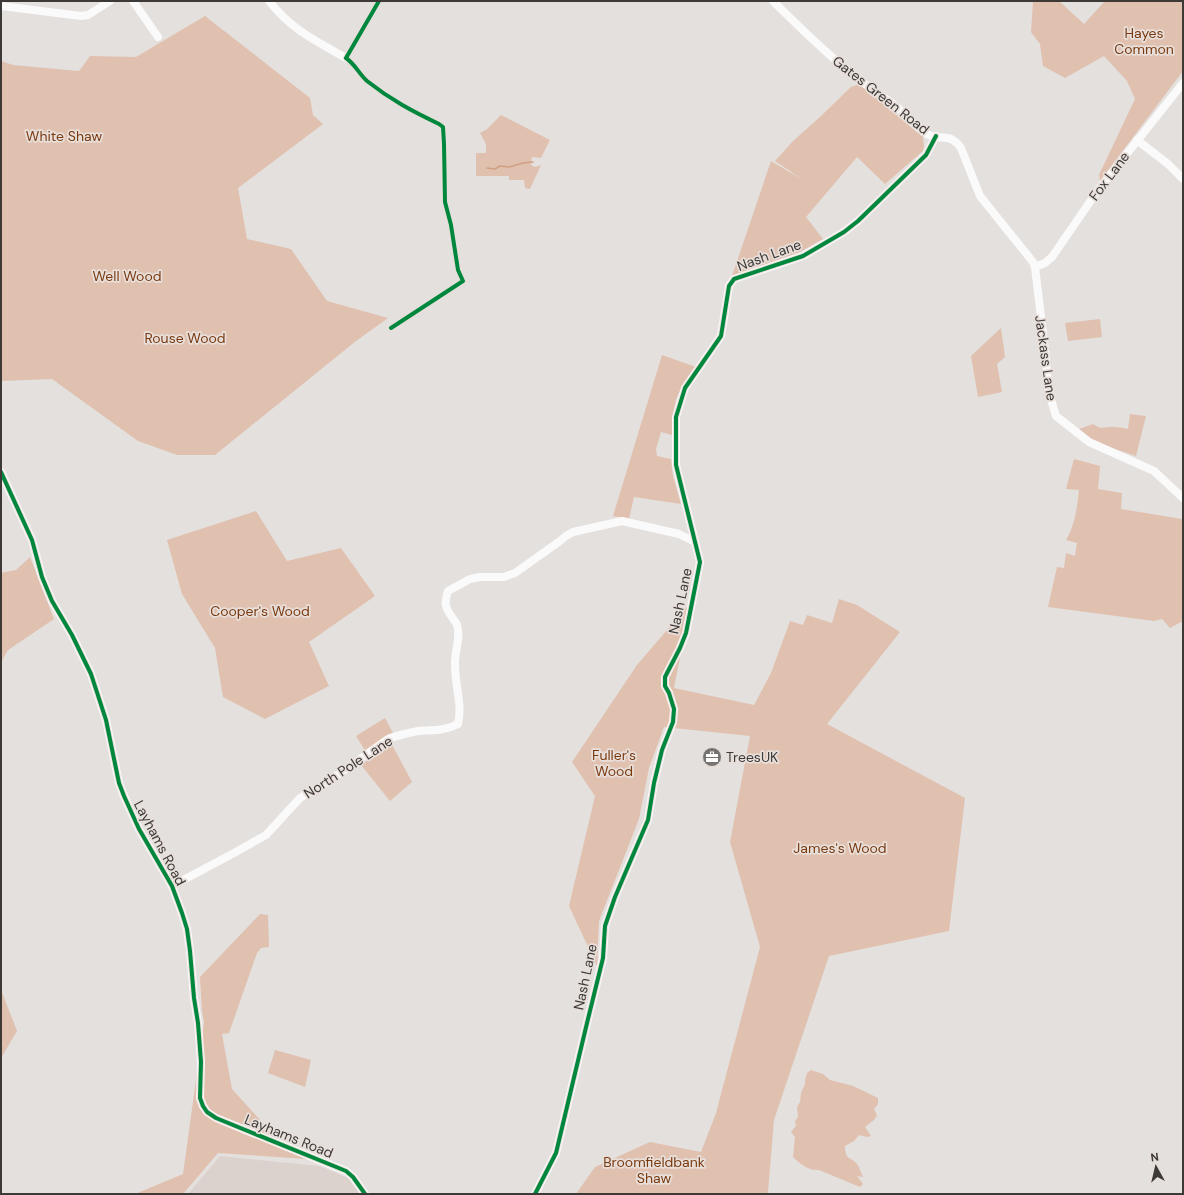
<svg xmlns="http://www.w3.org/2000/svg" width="1184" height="1195" font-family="'DM Sans',sans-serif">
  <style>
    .built { fill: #dcd2cd }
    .green { fill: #e0c0af }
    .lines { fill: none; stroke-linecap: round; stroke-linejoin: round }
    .stream { stroke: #d0a085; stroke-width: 1.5 }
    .minor { stroke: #fbfafa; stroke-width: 8 }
    .cycleway-casing { stroke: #e8dfda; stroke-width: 6 }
    .cycleway { stroke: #00873e; stroke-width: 4 }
    .labels { text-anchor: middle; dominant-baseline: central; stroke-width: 3.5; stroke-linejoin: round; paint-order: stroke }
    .park-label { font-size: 14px; fill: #793a10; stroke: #e8dfda }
    .street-label { font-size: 14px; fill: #3c3937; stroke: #e8dfda }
    .poi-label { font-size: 14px; fill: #3c3937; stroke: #e8dfda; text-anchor: start }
  </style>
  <rect width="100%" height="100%" fill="#e4e0de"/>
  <!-- built -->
  <polygon class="built" points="220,1156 319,1166 348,1178 360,1194 188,1194"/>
  <!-- green -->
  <g class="green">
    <polygon points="1033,1 1059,1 1084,24 1105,1 1183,1 1183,71 1100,181 1099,175 1135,99 1127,81 1104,56 1065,78 1043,66 1040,44 1031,32"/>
    <polygon points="205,16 310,98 313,115 323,124 238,188 247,239 291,249 327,301 388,318 356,341 215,455 177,455 138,441 52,379 1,381 1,61 13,65 79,71 90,56 136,57"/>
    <polygon points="859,84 923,137 924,146 923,151 885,184 857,157 806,217 823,239 800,252 732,276 771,161 803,180 775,161 793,141 820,117 851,87"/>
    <polygon points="501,115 550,140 541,158 532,157 531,165 535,167 541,165 530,189 525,188 524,180 509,180 509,176 476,176 476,153 486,153 486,144 480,133 487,129"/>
    <polygon points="1100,319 1102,337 1068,341 1065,323"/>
    <polygon points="1001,328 1005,357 997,364 1002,392 978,397 971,356"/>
    <path d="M662,355l34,12c-7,10 -16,21 -20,33 -3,11 -3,23 -4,35l-11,-3 -5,17 1,7 14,3 2,17 8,28 -47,-7 -5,22 -16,-3z"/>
    <path d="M1130,414l16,2 -10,40 -42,-14 -15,-13 14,-5c9,7 12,2 22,3 4,0 9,1 13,2z"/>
    <path d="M1074,459l26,7 -2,23 24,4 -1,16 61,10 1,-5v107l-13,7 -8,-9 -8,2 -106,-14 9,-40 7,1 2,-15 9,3 2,-13 -11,-3c9,-15 11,-32 13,-50l-13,-1z"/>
    <polygon points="256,511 287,561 341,548 375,596 309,642 329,686 265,719 223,697 215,648 182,594 167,540"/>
    <polygon points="30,557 54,619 8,650 1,662 1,573 16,570"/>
    <polygon points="839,599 857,605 900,632 827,724 965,798 949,931 829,956 774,1120 768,1192 766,1194 576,1194 595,1167 650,1142 701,1152 716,1113 760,947 730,842 750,736 664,727 649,768 639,819 599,921 597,966 569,906 595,796 572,762 637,665 691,602 674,688 754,705 771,673 790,621 803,625 807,615 832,623"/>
    <polygon points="385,718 394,735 366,752 356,736"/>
    <polygon points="391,743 412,782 390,801 361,765"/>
    <polygon points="260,914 268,915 269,947 261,948 257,953 229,1033 222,1034 232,1089 281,1143 322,1160 218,1153 183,1194 135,1194 183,1174 204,1022 202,1011 200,977"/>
    <polygon points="1,990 17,1031 1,1058"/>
    <polygon points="275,1050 311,1060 305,1087 268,1073"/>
    <path d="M811,1070l12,4 7,6 23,6 25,12v6l-4,5 3,6 -3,5 -9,7 6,9 -4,1 -8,-2 -5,6 -9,5c0,15 6,10 12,18 3,4 4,9 6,13l-6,-1 6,8 -3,3 -41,-17c-10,1 -19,-6 -26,-13l2,-20 -4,-5 5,-6 -1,-5 3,-4 -1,-10 3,-5 1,-9 4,-9v-4l2,-7z"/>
  </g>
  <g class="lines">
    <!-- stream -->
    <polyline class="stream" points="487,168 495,169 500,166 509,167 523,163 533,162"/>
    <!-- minor -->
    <g class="minor">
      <polyline points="133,1 158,37"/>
      <path d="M269,1c23,29 45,39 77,57"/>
      <path d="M773,1c27,27 55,54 85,78 13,10 27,18 39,28 10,8 18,21 30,27 14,8 22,-3 34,14l19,48 53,66 2,5 11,92 2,31 8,26 33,26 65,29 29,27"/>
      <polyline points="1,6 81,16 88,15 110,1"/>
      <polyline points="1137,140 1168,164 1183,179"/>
      <polyline points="1035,267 1045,263 1052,257 1098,190 1183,83"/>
      <polyline points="1,472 32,540 42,577 52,601 72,635 91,674 106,720 119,783 124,796 139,829 172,886 182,913 187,929 190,951 194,998 198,1023 201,1062 200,1098 203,1106 207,1112 216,1118 346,1171 353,1177 365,1194"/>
      <path d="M172,886l62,-33 32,-18 34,-37 29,-17 59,-42c9,-4 20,-6 30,-8 14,-1 27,0 40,-7 5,-20 -4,-41 -3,-62 0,-12 6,-25 2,-37 -1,-3 -4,-6 -5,-8 -7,-9 -8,-15 -4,-26l22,-12 10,-2h24l11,-4 45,-32 6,-5 7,-4 49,-11 57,13 16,8"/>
      <polyline points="535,1194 556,1153 587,1023 603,958 605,926 615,897 648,820 654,783 662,750 673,722 674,709 669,693 665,686 665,677 680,648 686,633 700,562 676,465 676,417 685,388 721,336 729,286 734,279 803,256 844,232 858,221 926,155 936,136"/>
    </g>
    <!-- cycleway casing -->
    <g class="cycleway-casing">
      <g id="cycleway">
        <path d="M379,1l-33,57c9,6 13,16 21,23 24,19 45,30 72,43l4,3 1,17 1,58 6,23 7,45 5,11 -72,47"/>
        <polyline points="1,472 32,540 42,577 52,601 72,635 91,674 106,720 119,783 124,796 139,829 172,886 182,913 187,929 190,951 194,998 198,1023 201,1062 200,1098 203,1106 207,1112 216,1118 346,1171 353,1177 365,1194"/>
        <polyline points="535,1194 556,1153 587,1023 603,958 605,926 615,897 648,820 654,783 662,750 673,722 674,709 669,693 665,686 665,677 680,648 686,633 700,562 676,465 676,417 685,388 721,336 729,286 734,279 803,256 844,232 858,221 926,155 936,136"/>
      </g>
    </g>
    <!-- cycleway -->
    <use href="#cycleway" class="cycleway"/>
  </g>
  <!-- icons -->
  <defs>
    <g id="office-disc" transform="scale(1)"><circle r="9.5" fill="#777371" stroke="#e8dfda"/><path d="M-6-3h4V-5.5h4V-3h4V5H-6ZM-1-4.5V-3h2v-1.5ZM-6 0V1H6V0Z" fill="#fff"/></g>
  </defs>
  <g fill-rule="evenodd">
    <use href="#office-disc" x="712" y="757"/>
  </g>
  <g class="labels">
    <!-- park labels -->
    <g class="park-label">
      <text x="1144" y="33">Hayes<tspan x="1144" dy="16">Common</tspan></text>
      <text x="64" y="136">White Shaw</text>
      <text x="127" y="276">Well Wood</text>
      <text x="185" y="338">Rouse Wood</text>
      <text x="260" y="611">Cooper's Wood</text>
      <text x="614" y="755">Fuller's<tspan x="614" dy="16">Wood</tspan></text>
      <text x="840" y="848">James's Wood</text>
      <text x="654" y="1162">Broomfieldbank<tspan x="654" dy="16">Shaw</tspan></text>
    </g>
    <!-- street labels -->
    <g class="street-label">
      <text transform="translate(881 95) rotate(38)">Gates Green Road</text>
      <text transform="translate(1109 176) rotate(-53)">Fox Lane</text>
      <text transform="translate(769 255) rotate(-20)">Nash Lane</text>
      <text transform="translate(1046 358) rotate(82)">Jackass Lane</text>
      <text transform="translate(680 601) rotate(-78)">Nash Lane</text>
      <text transform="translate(348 767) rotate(-33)">North Pole Lane</text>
      <text transform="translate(160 843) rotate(62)">Layhams Road</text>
      <text transform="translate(585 977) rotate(-78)">Nash Lane</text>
      <text transform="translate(289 1136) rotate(22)">Layhams Road</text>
    </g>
    <!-- poi labels -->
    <g class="poi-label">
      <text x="726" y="757">TreesUK</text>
    </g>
  </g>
  <!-- border -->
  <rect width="1184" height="1195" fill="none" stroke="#3c3937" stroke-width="4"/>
  <!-- north arrow -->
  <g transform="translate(1156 1167) rotate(352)" stroke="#e8dfda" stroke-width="3" paint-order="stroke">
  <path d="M0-3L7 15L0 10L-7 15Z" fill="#3c3937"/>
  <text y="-6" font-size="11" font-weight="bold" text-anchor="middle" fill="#3c3937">N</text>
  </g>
</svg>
